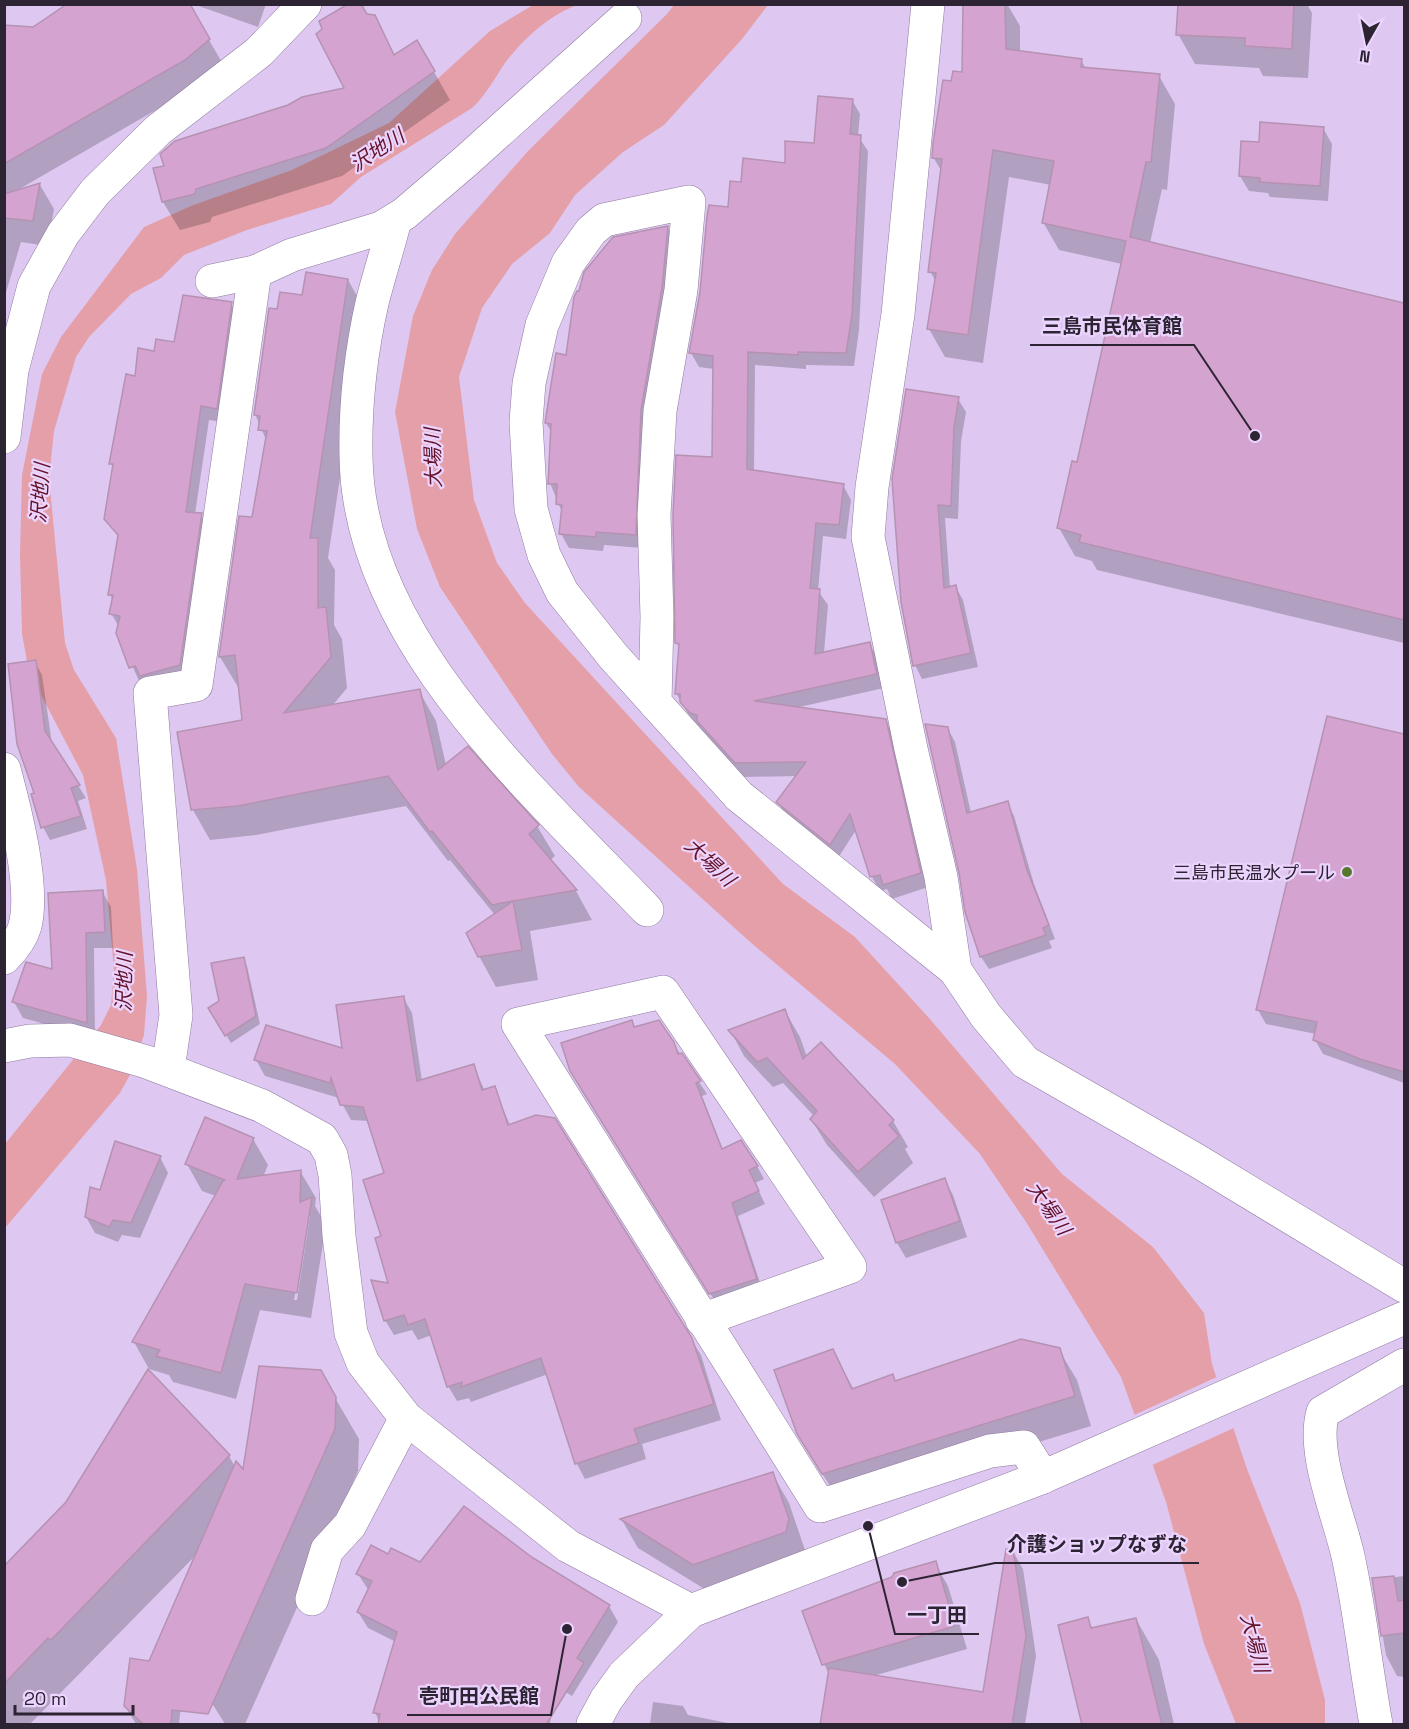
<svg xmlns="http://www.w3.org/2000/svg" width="1409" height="1729" font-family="'Space Grotesk','Noto Sans JP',sans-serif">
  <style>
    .water { fill: #e59fa9 }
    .pier { fill: #dec8f1 }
    .shadow { fill: #0003; fill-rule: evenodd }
    .building { fill: #d5a3d0; stroke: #b592b1; stroke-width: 1.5 }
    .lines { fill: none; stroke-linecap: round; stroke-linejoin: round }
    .minor-casing { stroke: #8e7a9f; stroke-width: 34 }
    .tertiary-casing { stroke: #8e7a9f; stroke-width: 34 }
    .minor { stroke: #fff; stroke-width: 33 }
    .tertiary { stroke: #fff; stroke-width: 33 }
    .poi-dot { fill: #57772e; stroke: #ebd5fe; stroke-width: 2 }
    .labels { text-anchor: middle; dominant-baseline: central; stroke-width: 4.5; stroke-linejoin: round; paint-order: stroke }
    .poi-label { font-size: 18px; fill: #2c2333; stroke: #ebd5fe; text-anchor: end }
    .water-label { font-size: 20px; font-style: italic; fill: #641229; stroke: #ebd5fe }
    .leader { fill: none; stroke: #2c2333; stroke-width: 2 }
    .callout-dot { fill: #2c2333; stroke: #ebd5fe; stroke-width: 2 }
    .callout-label { font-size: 20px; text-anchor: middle; font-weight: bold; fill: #2c2333; stroke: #ebd5fe; stroke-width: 4.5; stroke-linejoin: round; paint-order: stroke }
  </style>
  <rect width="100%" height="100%" fill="#dec8f1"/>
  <!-- water -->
  <g class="water">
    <path d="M533,5h45c-23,7 -48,28 -64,47 -16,17 -24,40 -42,56l-111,69 -30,27 -84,26 -63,25 -23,23 -30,16 -42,43 -13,20 -22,74 -5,47 16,165 9,27 42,68 21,131 10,127 -3,39 -13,38 -11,20 -115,135v-84l96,-119 10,-20 3,-35 -8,-90 -23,-105 -54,-103 -7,-38 -2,-80 2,-79 20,-101 19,-37 83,-110 47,-21 101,-36 97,-47 101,-92z"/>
    <polygon points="674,5 768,5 742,39 664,125 623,152 575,195 550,233 512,264 482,308 459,377 474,500 497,563 525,603 783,884 855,937 929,1018 1062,1174 1153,1247 1204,1313 1212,1364 1247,1469 1300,1603 1325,1700 1325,1724 1236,1724 1204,1644 1166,1502 1121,1377 1026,1222 980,1154 895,1064 749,941 579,787 552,754 440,587 417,529 395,412 413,316 432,270 455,234 528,151 667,14"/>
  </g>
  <!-- pier -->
  <polygon class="pier" points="1219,1376 1236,1427 1150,1466 1132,1416"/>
  <!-- shadow -->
  <g class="shadow">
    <polygon points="188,4 223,64 199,85 16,191 40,185 54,209 47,246 21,242 4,299 4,26 34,29"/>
    <polygon points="193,4 266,4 258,27"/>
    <polygon points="964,4 1007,4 1020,26 1020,53 1081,60 1086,69 1159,76 1175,104 1167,190 1162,189 1150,243 1404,304 1404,643 1097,570 1092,561 1075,556 1059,528 1078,464 1122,264 1059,250 1043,222 1051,185 1009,177 983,363 945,357 929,329 936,282 930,271 942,172 933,157 953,83 963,74"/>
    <polygon points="1179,4 1307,4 1312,13 1308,78 1263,76 1259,68 1195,64 1178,34"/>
    <polygon points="367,16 374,16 395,56 417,42 450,100 342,176 212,217 210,222 180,230 163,202 155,169 347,89"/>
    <polygon points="852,100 860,114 858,136 868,151 859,330 854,366 806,365 806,369 755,365 754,471 843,485 851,500 846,539 823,536 818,591 828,605 824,653 869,644 878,658 884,688 795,708 885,720 893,735 928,887 892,899 887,889 880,891 872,877 856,830 838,858 786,816 778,802 797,776 744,777 690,717 676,693 680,649 677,643 713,459 714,369 699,367 691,353 729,209 742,184 786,164 816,144"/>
    <polygon points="1323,128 1332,144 1328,201 1270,197 1268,193 1249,191 1240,176"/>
    <polygon points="667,227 675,241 643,548 604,545 603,551 569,548 561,534 562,512 550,483 552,433 546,423 567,357"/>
    <polygon points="348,280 365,310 328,558 335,570 334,625 342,639 347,688 332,706 419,691 436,721 446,765 537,826 555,856 550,860 576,891 592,920 530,931 538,980 496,987 479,956 495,915 450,860 448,861 406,806 256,835 210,840 193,810 244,722 240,686 238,687 220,657 240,518 254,519 267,442 255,414 278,311 303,297"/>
    <polygon points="231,304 239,317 224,422 209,420 195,514 201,515 209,529 187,679 139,681 118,633 119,627 111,613 113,601 110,594 119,538 106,518 114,469 111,464 136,377 155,352 175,343"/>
    <polygon points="958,399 966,412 961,441 958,519 945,518 950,588 955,586 963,600 978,667 922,679 915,665 902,601"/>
    <polygon points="35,662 42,675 52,744 86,798 78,801 87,829 50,840 43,827 36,794"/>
    <polygon points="1328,717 1404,736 1404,1083 1323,1054 1315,1040 1316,1034 1266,1024 1258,1010"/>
    <polygon points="948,729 955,742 971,813 1007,803 1014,816 1034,884 1055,939 1049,941 1052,948 989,969 981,957 967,911"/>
    <polygon points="102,891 111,907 113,948 94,948 95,1038 23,1018 14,1002 54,971"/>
    <polygon points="243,959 247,966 260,1024 231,1043 210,1009 220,1002"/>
    <polygon points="403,997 412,1013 422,1081 473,1065 485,1091 494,1088 510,1125 691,1339 701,1355 721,1420 642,1444 646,1459 585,1479 577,1464 548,1374 471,1402 469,1398 457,1401 448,1386 432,1335 418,1340 412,1330 394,1335 385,1320 390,1284 383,1237 386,1174 369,1121 351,1120 339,1098 265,1076 256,1060 343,1050"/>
    <polygon points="785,1011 800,1037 807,1057 893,1121 908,1147 905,1149 913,1163 874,1197 827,1145 811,1119 814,1116 783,1083 773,1087 744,1056 730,1030"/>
    <polygon points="635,1028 673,1043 707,1094 702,1096 723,1150 757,1166 764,1179 755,1183 765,1204 738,1216 763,1292 718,1306 579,1084"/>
    <path d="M253,1139l15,26 -5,12 37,-6 16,27 -1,8 11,19 -15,93 -51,-8 -24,89 -63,-17 -4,-7 -20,-6 -15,-27 82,-146 -14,-5 -15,-27zM308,1214l2,2 -13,84h-3z"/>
    <polygon points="160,1157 168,1173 140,1238 122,1235 118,1242 95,1233 86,1217 101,1191"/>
    <polygon points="944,1179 953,1195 967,1237 906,1258 897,1243 883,1200"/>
    <polygon points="1059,1350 1077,1380 1091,1426 841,1503 816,1464 833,1351 854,1390 892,1376 896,1383"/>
    <polygon points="148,1371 229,1456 235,1467 244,1472 320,1372 359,1439 358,1471 245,1724 225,1724 213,1705 214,1655 197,1554 30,1724 35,1724 4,1724 4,1568 68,1503"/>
    <polygon points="772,1473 789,1503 805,1550 802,1561 711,1593 638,1548 622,1520"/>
    <polygon points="1012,1550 1023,1569 1036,1656 1025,1724 821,1724 829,1674 824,1664 935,1563 948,1586 967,1649 873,1676 985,1694"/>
    <polygon points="389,1556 420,1564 532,1560 609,1606 618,1622 572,1696 553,1684 550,1724 380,1724 375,1712 396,1642 368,1628 358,1612 369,1591 358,1574"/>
    <polygon points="1404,1576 1404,1677 1397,1676 1386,1655 1373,1580"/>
    <polygon points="1087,1619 1093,1629 1136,1619 1159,1660 1174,1724 1083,1724"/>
    <polygon points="182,1695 179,1724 136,1724 125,1706"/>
    <polygon points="653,1702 683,1706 688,1715 733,1724 650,1724"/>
  </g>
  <!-- building -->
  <g class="building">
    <polygon points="67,4 190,4 210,39 185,60 4,164 4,25 33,27"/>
    <polygon points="348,4 361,4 367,14 375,15 394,55 417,40 435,71 326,148 196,189 195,194 162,202 153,168 164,166 160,154 175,141 288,105 302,97 344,88 316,34 322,29 319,21"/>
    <polygon points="963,4 1005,4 1006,49 1082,59 1081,67 1160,74 1151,162 1146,162 1130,237 1404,303 1404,620 1079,542 1081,535 1057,528 1072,461 1077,462 1126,241 1042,223 1054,161 993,150 968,335 927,329 936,273 928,272 942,159 932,158 933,143 943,80 951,81 953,71 962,72"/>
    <polygon points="1178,4 1294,4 1292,49 1245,46 1245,38 1176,35"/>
    <polygon points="818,96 853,99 850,134 861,135 852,315 846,353 798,352 798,355 748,352 747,469 844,484 839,525 816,523 810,588 820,589 815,654 870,642 877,674 754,701 886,719 921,873 883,885 880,875 870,877 850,814 830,845 776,802 806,762 735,763 697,721 697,715 690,713 680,702 680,694 675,694 679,644 675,643 673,515 676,455 712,457 713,356 689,353 700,292 707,216 709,205 728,207 730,181 741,182 743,158 785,163 785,141 814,143"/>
    <polygon points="1260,122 1324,127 1320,186 1260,182 1260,178 1239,176 1241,141 1259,142"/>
    <polygon points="40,183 33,221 4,218 4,194"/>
    <polygon points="668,226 662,288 641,410 636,535 596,532 596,537 559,534 562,505 556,504 557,484 548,484 551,424 545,423 556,353 566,355 574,297 577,291 579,291 584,272 613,237"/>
    <polygon points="306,272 348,279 310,538 318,538 318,608 326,607 331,657 284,713 420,689 438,770 468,746 539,825 529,834 577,890 513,901 522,950 478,957 466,933 513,901 492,905 432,831 430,832 388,776 238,806 191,810 177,732 242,720 235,655 219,657 239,516 252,517 267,431 258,430 260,416 254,415 269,308 277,309 280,292 302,295"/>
    <polygon points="183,295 232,302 217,409 201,406 186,512 202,513 180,665 140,676 135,666 129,668 116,633 120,616 109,614 113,595 108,595 118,535 104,519 113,464 109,464 126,374 135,376 138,348 154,351 156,339 174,342"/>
    <polygon points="906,389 959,397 954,427 951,506 938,505 944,588 956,585 971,653 913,666 901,602 892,479"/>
    <polygon points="36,660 45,731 80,785 71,788 81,816 41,828 31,794 34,793 17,744 8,664"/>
    <polygon points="1327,716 1404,734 1404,1072 1360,1059 1313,1040 1317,1022 1256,1010"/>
    <polygon points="925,724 948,727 967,813 1008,801 1027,870 1049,925 1043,928 1046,935 980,957 965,912 959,873"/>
    <polygon points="103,890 105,932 86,933 87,1023 12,1002 26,962 52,969 48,893"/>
    <polygon points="244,957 256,1016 225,1036 208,1008 219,1001 211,963"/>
    <polygon points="404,996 417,1081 474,1064 482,1090 495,1086 508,1125 536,1115 555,1118 692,1338 714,1404 634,1429 639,1443 575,1464 541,1358 461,1387 462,1382 447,1387 425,1319 408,1325 404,1315 384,1321 371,1280 388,1283 375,1238 381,1236 363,1180 384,1173 363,1107 340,1105 331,1078 330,1083 254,1060 266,1025 342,1048 336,1005"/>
    <polygon points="785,1009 803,1059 821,1042 894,1120 889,1125 899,1136 858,1172 810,1119 817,1111 767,1058 757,1062 728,1030"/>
    <polygon points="632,1020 634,1027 659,1020 674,1042 678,1054 682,1053 701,1081 696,1083 722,1149 741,1140 758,1166 749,1170 759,1191 732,1203 757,1279 709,1294 570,1071 561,1043"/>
    <polygon points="205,1117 254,1138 237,1179 301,1170 300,1202 312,1197 297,1293 245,1284 221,1373 156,1356 160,1350 132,1342 223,1181 225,1180 185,1164"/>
    <polygon points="115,1141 161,1156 131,1223 113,1220 109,1227 85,1217 90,1187 100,1190"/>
    <polygon points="945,1178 960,1221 896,1243 881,1200"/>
    <polygon points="1021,1339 1060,1348 1075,1396 822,1474 797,1434 774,1370 833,1349 852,1389 893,1374 895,1381"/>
    <polygon points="259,1366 321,1370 336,1397 335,1429 208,1714 172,1710 171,1725 144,1725 124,1706 130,1658 149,1661 236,1461 243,1469"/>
    <polygon points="148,1369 230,1455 51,1640 48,1638 4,1684 4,1566 66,1502"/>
    <polygon points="773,1472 789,1519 786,1532 693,1565 620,1519"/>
    <polygon points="464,1506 533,1558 610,1605 577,1658 584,1663 546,1725 378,1725 380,1714 373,1713 397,1632 357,1612 372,1581 356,1574 371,1545 388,1554 391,1548 420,1562"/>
    <polygon points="1006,1549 1013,1549 1026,1636 1012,1725 820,1725 829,1668 983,1692"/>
    <polygon points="936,1561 955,1626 822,1665 802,1611 892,1577 894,1573"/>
    <polygon points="1394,1576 1398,1601 1404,1600 1404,1633 1381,1636 1372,1578"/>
    <polygon points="1088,1617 1091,1628 1136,1618 1162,1725 1082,1725 1058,1625"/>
  </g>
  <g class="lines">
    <!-- minor casing -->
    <g class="minor-casing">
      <g id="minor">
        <polyline points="928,4 898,314 872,487 868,537 911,749 941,877 955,970"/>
        <path d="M395,220c-7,28 -16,55 -23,83 -11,49 -17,102 -16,153 2,182 174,331 291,454"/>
        <polyline points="212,281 255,272 292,255 381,228 404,214 466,161 625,18"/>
        <polyline points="4,437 12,370 34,286 63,234 95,192 158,130 259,52 305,4"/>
        <polyline points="655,703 657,617 654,515 660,411 681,290 689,202 604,220 591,231 568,263 542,325 529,383 526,422 531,509 544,555 562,592 613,656 739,796 955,970 986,1016 1025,1062 1196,1160 1404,1286"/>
        <path d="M4,769c11,41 31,117 21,157 -3,11 -13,24 -21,32"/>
        <polyline points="4,1046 30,1041 70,1040 147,1062 262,1106 322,1139 331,1155 335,1175 339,1236 351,1333 363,1363 406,1418 568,1546 691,1611"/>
        <polyline points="168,1069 176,1015 150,693 196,685 255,272"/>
        <polyline points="702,1320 850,1267 663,992 518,1024 820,1506 990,1451 1024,1447 1043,1477"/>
        <polyline points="312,1599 327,1550 350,1525 406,1418"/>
        <path d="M1376,1724c-10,-55 -16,-113 -28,-168 -9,-40 -37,-105 -25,-144l81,-47"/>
      </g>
    </g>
    <!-- tertiary casing -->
    <g class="tertiary-casing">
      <polyline id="tertiary" points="593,1724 606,1700 624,1675 691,1611 1043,1477 1404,1318"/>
    </g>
    <!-- minor -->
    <use href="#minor" class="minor"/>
    <!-- tertiary -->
    <use href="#tertiary" class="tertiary"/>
  </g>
  <!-- markers -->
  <circle class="poi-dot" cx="1347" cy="872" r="6"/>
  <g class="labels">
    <!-- poi labels -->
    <g class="poi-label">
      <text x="1335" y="872">三島市民温水プール</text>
    </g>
    <!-- water labels -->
    <g class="water-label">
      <text transform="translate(377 150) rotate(-33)">沢地川</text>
      <text transform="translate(433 458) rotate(-92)">大場川</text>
      <text transform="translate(40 493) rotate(-86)">沢地川</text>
      <text transform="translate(710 862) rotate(43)">大場川</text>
      <text transform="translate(124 982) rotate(-89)">沢地川</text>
      <text transform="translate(1049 1208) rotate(55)">大場川</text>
      <text transform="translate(1255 1643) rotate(75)">大場川</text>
    </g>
  </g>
  <!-- callouts -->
  <path class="leader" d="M1255 436L1194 345H1030M902 1582L995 1563H1199M868 1526L895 1634H979M567 1629L551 1715H407"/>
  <g class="callout-dot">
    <circle cx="1255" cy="436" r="6"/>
    <circle cx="902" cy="1582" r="6"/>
    <circle cx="868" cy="1526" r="6"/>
    <circle cx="567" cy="1629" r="6"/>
  </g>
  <g class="callout-label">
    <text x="1112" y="333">三島市民体育館</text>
    <text x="1097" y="1551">介護ショップなずな</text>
    <text x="937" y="1622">一丁田</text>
    <text x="479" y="1703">壱町田公民館</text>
  </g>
  <!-- border -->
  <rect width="1409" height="1729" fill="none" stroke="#2c2333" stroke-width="12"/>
  <!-- north arrow -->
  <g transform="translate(1367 42) rotate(189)" stroke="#ebd5fe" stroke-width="4.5" paint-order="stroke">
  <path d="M0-4.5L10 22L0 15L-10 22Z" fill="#2c2333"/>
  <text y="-9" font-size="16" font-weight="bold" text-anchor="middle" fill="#2c2333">N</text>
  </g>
  <!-- scale -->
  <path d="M15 1705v9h118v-9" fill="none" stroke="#2c2333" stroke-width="3"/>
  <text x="24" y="1705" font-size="18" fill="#2c2333" stroke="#ebd5fe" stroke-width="4.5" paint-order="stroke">20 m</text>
</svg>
